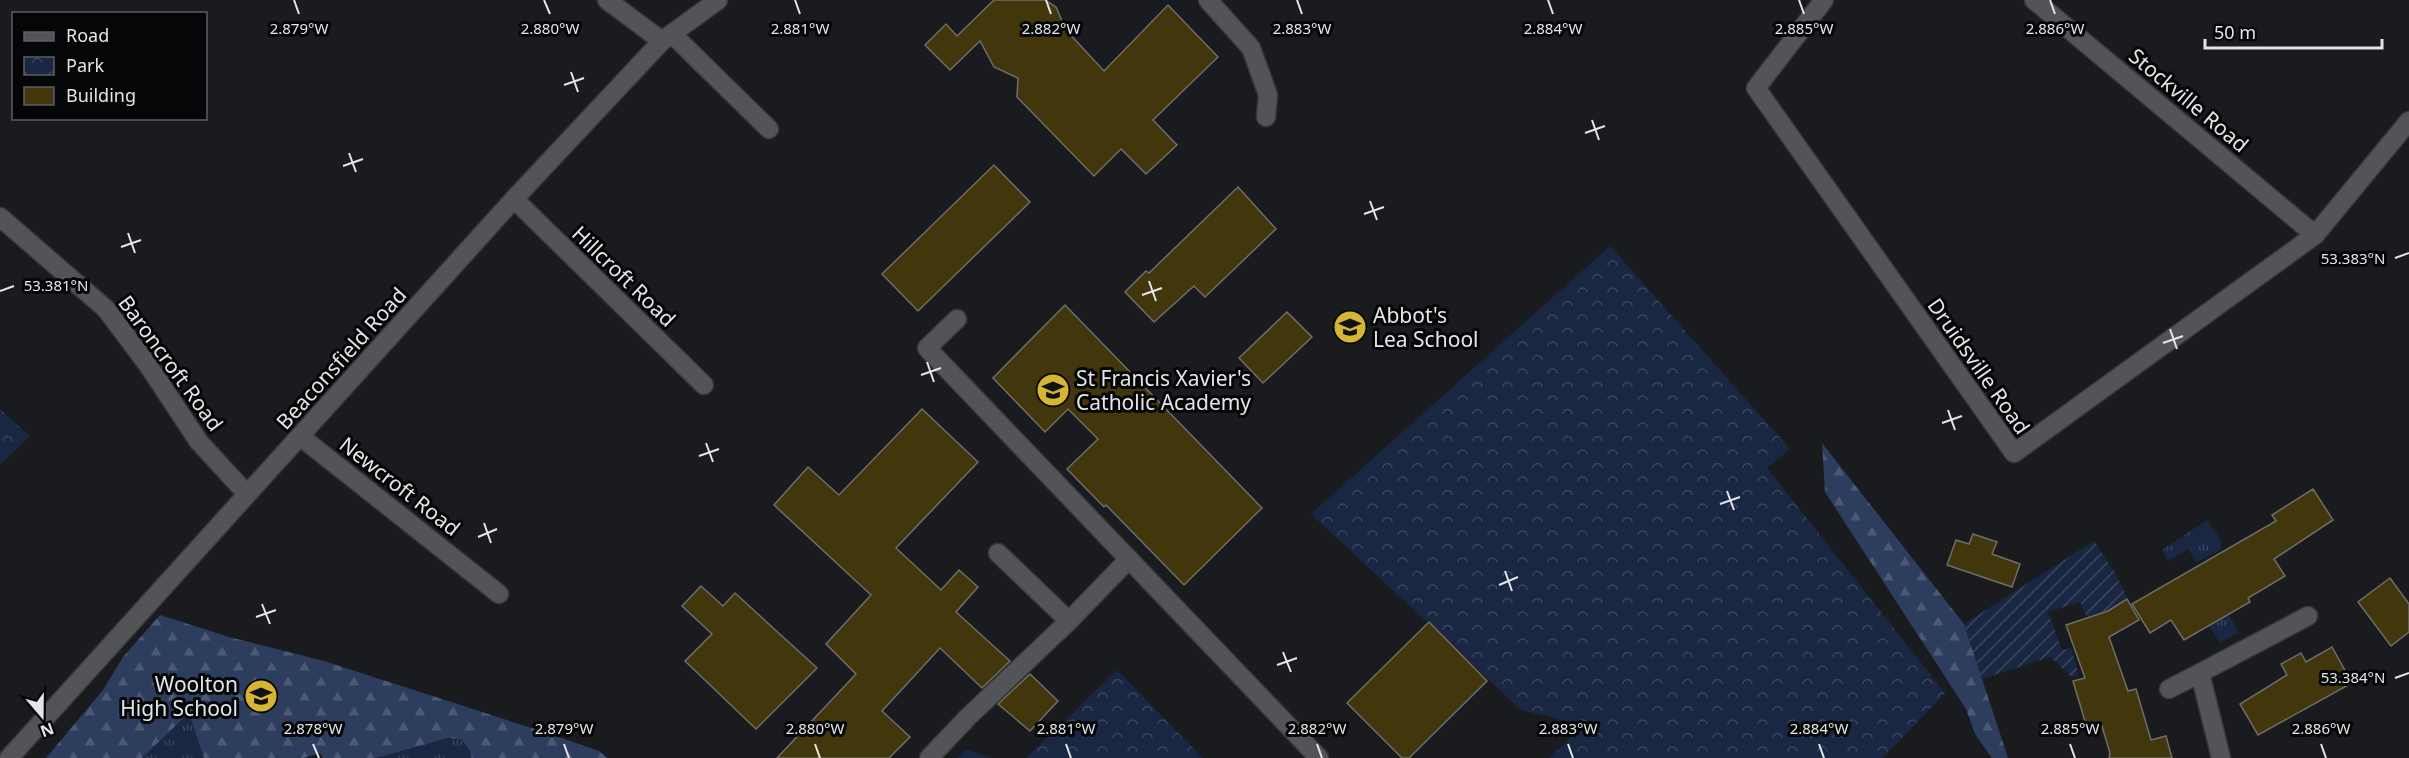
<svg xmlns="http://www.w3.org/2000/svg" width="2409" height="758" font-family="'Noto Sans',sans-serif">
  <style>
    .grass { fill: url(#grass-tufts) }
    .forest { fill: url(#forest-firs) }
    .park { fill: url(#park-crowns) }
    .garden { fill: url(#garden-furrows) }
    .building { fill: #42370c; stroke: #6e6d6a; stroke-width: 1.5 }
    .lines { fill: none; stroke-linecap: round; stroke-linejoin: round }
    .minor-casing { stroke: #363739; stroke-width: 21 }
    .minor { stroke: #535458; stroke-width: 18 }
    .ticks { fill: none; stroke: #e4e5e7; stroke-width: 2 }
    .labels { text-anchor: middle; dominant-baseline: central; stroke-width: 6; stroke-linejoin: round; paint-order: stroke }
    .street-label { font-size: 21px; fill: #e4e5e7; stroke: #050607 }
    .poi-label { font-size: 21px; fill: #e4e5e7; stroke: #050607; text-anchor: start }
    .ticks-label { font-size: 15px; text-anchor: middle; fill: #e4e5e7; stroke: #050607; stroke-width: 6; stroke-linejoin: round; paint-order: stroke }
  </style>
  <defs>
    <pattern id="grass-tufts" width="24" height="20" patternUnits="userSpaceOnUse" patternTransform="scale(1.5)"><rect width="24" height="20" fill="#192742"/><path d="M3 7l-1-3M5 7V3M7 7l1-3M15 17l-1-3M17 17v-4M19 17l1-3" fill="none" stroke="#3a465d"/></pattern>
    <pattern id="forest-firs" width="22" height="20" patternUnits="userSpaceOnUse" patternTransform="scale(1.5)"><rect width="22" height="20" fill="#2d3d5e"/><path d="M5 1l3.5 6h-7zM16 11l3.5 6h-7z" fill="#4b5975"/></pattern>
    <pattern id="park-crowns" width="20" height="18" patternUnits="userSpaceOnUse" patternTransform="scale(1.5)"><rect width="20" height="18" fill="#192742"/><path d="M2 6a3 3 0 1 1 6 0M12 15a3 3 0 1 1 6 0" fill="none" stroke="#3a465d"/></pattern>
    <pattern id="garden-furrows" width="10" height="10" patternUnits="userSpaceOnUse" patternTransform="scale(1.5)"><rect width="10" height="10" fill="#192742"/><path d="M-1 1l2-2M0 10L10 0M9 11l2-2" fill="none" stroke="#3a465d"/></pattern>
  </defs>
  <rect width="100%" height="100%" fill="#191b1e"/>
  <!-- grass -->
  <g class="grass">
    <polygon points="2207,520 2221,540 2221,550 2197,562 2188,549 2168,561 2162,550"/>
    <polygon points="2219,599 2239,632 2220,643 2199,610"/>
    <polygon points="189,713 204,758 142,758"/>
    <polygon points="448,738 462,740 470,751 472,758 376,758"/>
  </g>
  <!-- forest -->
  <g class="forest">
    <polygon points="1822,443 1964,624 2008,758 1992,758 1975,734 1966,709 1825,492"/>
    <polygon points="160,615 229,637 324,661 544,732 599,751 608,758 472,758 470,751 462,740 448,738 376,758 323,758 320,753 304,758 204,758 189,713 142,758 46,758 103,690 123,657"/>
  </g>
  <!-- park -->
  <g class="park">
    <polygon points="1610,246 1790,449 1767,468 1945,693 1883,758 1549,758 1584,725 1521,710 1311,514"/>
    <polygon points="0,409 30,436 0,465"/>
    <polygon points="1117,670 1203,758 1026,758"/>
    <polygon points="966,749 992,758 957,758"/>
  </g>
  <!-- garden -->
  <polygon class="garden" points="2094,541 2115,573 2128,599 2107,611 2086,616 2080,602 2048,612 2062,650 2071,648 2079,675 2072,677 2050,657 1982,679 1964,624"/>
  <!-- building -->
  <g class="building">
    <polygon points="994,0 1045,0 1056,7 1066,30 1104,71 1168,5 1218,57 1153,120 1177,145 1146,174 1121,149 1094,176 1017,97 1018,78 994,67 980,41 950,70 925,45 946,24 957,36"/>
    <polygon points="994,165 1030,202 918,311 882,274"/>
    <polygon points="1238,187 1276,229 1205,297 1194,286 1154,322 1125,292 1146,271 1149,273"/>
    <polygon points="1065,305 1262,508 1184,585 1106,505 1104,507 1067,469 1098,439 1068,409 1045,432 993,378"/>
    <polygon points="1287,312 1312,337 1263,383 1239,358"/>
    <polygon points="922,409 978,462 896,548 941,590 959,570 978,587 956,612 1010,661 982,688 940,648 882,711 910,737 889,758 777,758 856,674 826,644 871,595 774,505 808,467 839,495"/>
    <polygon points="2313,489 2333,520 2274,559 2285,576 2248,598 2250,602 2184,640 2171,620 2150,633 2132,604 2276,521 2272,515"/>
    <polygon points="1973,534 1997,542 1992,554 2020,564 2012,587 1947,565 1956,540 1969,544"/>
    <polygon points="2390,578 2409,604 2409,632 2391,646 2358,602"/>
    <polygon points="701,586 723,606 735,593 817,668 756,729 685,661 712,634 682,606"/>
    <polygon points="2127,599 2139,620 2109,637 2128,691 2136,689 2151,740 2166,736 2172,758 2109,758 2110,753 2101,723 2087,728 2073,681 2085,678 2066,625 2108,611"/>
    <polygon points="1429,622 1487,681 1409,758 1402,758 1347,703"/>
    <polygon points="2332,647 2352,683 2258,735 2240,704 2287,675 2281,664 2301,653 2306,662"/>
    <polygon points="1030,674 1058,701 1030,731 998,704"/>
  </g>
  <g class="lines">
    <!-- minor casing -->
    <g class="minor-casing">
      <g id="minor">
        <polyline points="607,0 662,41"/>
        <polyline points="1208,0 1251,48 1268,95 1266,117"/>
        <polyline points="1824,0 1756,88 2014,453 2315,235 2409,121"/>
        <polyline points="2034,0 2315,235"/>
        <polyline points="672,34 769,129"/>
        <polyline points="514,199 704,385"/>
        <polyline points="0,217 106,309 148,365 199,442 247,494"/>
        <polyline points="957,319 927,348 1319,758"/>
        <polyline points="301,437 499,594"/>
        <polyline points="998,553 1069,621 1129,559"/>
        <polyline points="2169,689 2200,673"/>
        <polyline points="9,758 514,199 662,41 718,0"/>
        <polyline points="929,758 968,717 1069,621"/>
        <polyline points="2221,758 2200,673 2308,616"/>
      </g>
    </g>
    <!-- minor -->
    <use href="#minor" class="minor"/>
  </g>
  <!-- ticks -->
  <path class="ticks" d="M294,0l5,14M544,0l6,14M795,0l5,14M1046,0l5,14M1297,0l5,14M1548,0l5,14M1799,0l5,14M2050,0l5,14M571,72l7,20M564,85l20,-7M1592,120l7,20M1585,133l20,-7M349,153l7,19M343,166l20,-7M1370,201l7,19M1364,214l20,-7M128,233l7,20M121,247l20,-7M2395,258l14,-5M1149,281l7,20M0,291l14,-5M1142,295l20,-7M2170,329l7,20M2163,343l20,-7M927,362l7,20M921,375l20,-7M1948,410l7,20M1942,423l20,-7M706,443l7,19M699,456l20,-7M1727,491l7,19M1720,504l20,-7M484,523l7,20M478,537l19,-8M1505,571l7,20M1499,585l19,-8M262,604l8,20M256,617l20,-7M1283,652l8,20M1277,665l20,-7M2395,678l14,-5M313,744l6,14M564,744l5,14M815,744l5,14M1066,744l5,14M1317,744l5,14M1568,744l5,14M1819,744l5,14M2070,744l5,14M2321,744l5,14"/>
  <!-- icons -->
  <defs>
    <g id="school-disc" transform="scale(1.725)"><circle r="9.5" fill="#d6b534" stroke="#050607"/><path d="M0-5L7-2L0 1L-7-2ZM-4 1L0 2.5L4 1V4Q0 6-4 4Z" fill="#111"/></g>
  </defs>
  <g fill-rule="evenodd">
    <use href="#school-disc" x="1350" y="327"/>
    <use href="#school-disc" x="1053" y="390"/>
    <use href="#school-disc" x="261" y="696"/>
  </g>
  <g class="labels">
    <!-- street labels -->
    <g class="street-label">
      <text transform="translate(2189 100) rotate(40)">Stockville Road</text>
      <text transform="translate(624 276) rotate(44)">Hillcroft Road</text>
      <text transform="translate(341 358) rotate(-48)">Beaconsfield Road</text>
      <text transform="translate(171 363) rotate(54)">Baroncroft Road</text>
      <text transform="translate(1979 366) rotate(55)">Druidsville Road</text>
      <text transform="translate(400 486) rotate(38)">Newcroft Road</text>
    </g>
    <!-- poi labels -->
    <g class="poi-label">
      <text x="1373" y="315">Abbot's<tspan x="1373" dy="24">Lea School</tspan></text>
      <text x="1076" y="378">St Francis Xavier's<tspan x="1076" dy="24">Catholic Academy</tspan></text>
      <text x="238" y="684" text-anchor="end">Woolton<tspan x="238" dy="24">High School</tspan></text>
    </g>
  </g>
  <g class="ticks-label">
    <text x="299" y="34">2.879°W</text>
    <text x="550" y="34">2.880°W</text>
    <text x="800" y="34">2.881°W</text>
    <text x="1051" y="34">2.882°W</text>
    <text x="1302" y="34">2.883°W</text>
    <text x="1553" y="34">2.884°W</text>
    <text x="1804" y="34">2.885°W</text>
    <text x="2055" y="34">2.886°W</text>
    <text x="2353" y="264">53.383°N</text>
    <text x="56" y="291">53.381°N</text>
    <text x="2353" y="683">53.384°N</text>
    <text x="313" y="734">2.878°W</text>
    <text x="564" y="734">2.879°W</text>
    <text x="815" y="734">2.880°W</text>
    <text x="1066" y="734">2.881°W</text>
    <text x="1317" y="734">2.882°W</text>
    <text x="1568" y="734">2.883°W</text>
    <text x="1819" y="734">2.884°W</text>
    <text x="2070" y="734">2.885°W</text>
    <text x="2321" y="734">2.886°W</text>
  </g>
  <!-- legend -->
  <rect x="12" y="12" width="195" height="108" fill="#050607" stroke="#5e5f61" stroke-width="1.5"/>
  <rect x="24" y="32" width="30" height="9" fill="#535458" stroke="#5e5f61" stroke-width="1.5"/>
  <text x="66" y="42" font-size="18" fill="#e4e5e7">Road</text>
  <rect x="24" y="57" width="30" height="18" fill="url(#park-crowns)" stroke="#5e5f61" stroke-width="1.5"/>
  <text x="66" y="72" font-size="18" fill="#e4e5e7">Park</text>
  <rect x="24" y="87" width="30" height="18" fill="#42370c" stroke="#5e5f61" stroke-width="1.5"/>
  <text x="66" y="102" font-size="18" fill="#e4e5e7">Building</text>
  <!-- north arrow -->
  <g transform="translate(42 716) rotate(160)" stroke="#050607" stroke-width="4.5" paint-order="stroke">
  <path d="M0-4.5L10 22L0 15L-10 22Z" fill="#e4e5e7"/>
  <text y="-9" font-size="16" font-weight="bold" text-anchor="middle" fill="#e4e5e7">N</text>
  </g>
  <!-- scale -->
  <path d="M2205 39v9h177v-9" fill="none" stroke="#e4e5e7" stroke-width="3"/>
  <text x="2214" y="39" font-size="18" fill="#e4e5e7" stroke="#050607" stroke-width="4.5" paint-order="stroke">50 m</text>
</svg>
